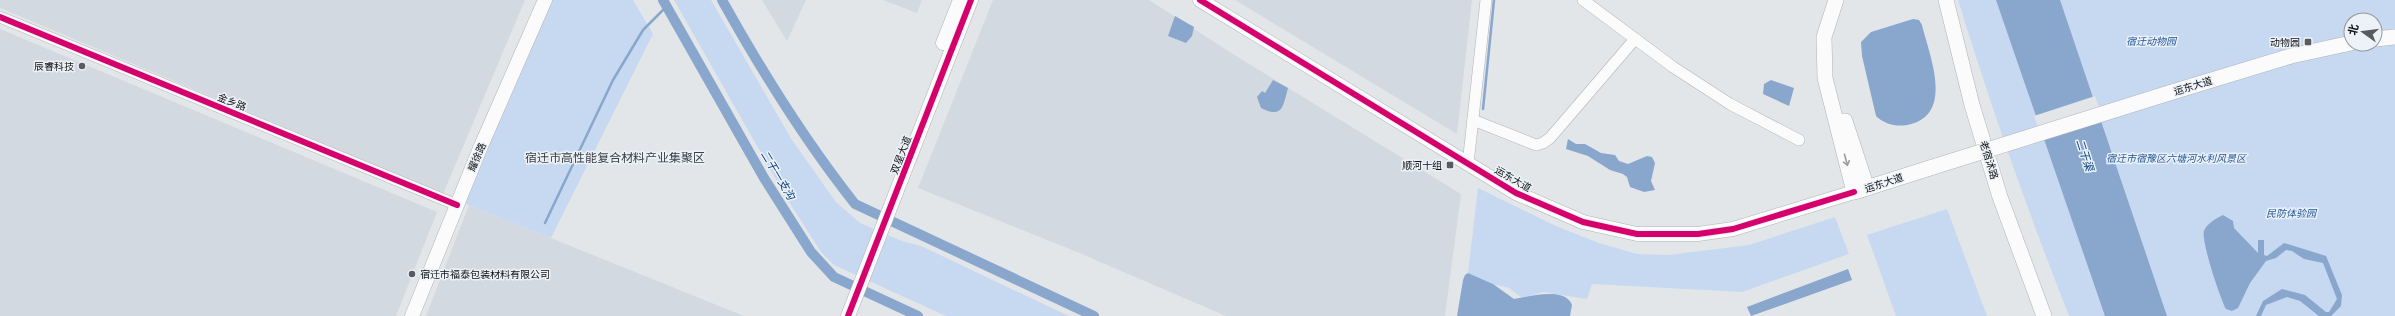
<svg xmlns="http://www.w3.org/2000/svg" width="2395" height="316" font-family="'IBM Plex Serif','Noto Sans SC',serif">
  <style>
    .built { fill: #d2d9e0 }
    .green { fill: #c6d9f1; fill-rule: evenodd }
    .water { fill: #89a6cc }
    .pier { fill: #e3e6e9 }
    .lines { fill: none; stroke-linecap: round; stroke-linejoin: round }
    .stream { stroke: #89a6cc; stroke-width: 2.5 }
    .canal { stroke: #89a6cc; stroke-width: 10 }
    .minor-casing { stroke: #b1b3b6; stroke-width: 12 }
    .tertiary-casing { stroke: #b1b3b6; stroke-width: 15 }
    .secondary-casing { stroke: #b1b3b6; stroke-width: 16 }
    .minor { stroke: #fbfbfc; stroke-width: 11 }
    .tertiary { stroke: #fbfbfc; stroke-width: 14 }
    .secondary { stroke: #fbfbfc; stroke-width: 15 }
    .secondary-bridge-casing { stroke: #b1b3b6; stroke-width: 16; stroke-linecap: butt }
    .secondary-bridge { stroke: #fbfbfc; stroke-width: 15 }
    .cycleway-casing { stroke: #edf2f9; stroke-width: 8 }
    .cycleway { stroke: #d6006c; stroke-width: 6 }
    .oneway { stroke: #9d9d9f }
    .poi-dot { fill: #595c5e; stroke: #edf2f9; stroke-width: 1.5 }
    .labels { text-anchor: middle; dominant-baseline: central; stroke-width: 3; stroke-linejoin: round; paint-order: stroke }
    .park-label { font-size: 10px; font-style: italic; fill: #1f5597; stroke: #edf2f9 }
    .poi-label { font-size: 10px; fill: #0f1113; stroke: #edf2f9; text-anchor: end }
    .street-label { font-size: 10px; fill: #0f1113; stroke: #edf2f9 }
    .water-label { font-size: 11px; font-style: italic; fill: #033e7e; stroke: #edf2f9 }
    .quarter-label { font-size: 12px; fill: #3b3f44; stroke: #edf2f9 }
  </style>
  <rect width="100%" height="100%" fill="#e3e6e9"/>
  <!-- built -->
  <g class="built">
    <polygon points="0,0 525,0 443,194 0,8"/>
    <polygon points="762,0 806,0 787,41"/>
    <polygon points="883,0 922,0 917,13"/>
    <polygon points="993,0 1149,0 1241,59 1461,194 1445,316 1226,316 1077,252 918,188"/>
    <polygon points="1235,0 1472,0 1457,134"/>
    <polygon points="0,29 437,212 396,316 0,316"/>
    <polygon points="469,205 744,316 426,316"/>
  </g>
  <!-- green -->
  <g class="green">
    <polygon points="550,0 633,0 653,34 551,238 464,203"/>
    <polygon points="674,0 711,0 792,140 836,202 860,223 902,241 921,246 1069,316 946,316 834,265 821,252 786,197"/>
    <path d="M1958,0h437v316h-326c-41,-104 -78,-209 -111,-316zM2351,20h24v24h-24z"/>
    <polygon points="1478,188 1556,226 1599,243 1637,254 1669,255 1749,245 1835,217 1849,254 1742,292 1592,284 1587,299 1543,292 1522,298 1509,288 1493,284 1468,273"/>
    <polygon points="1947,209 1987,316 1896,316 1867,235"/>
  </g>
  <!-- water -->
  <g class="water">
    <polygon points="1996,0 2060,0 2167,316 2105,316"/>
    <polygon points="1175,16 1194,27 1192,36 1186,43 1168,36"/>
    <path d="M1913,19l6,1 3,5c7,30 34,91 -15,100 -11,2 -23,-1 -31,-9l-14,-60 -1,-14 10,-10z"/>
    <path d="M1273,80l15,8c-5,18 -5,31 -27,20l-4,-11 5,-6 3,2z"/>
    <polygon points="1771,80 1794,88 1789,106 1763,94 1764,84"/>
    <polygon points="1568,139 1576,144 1585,144 1601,153 1615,155 1619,161 1628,164 1647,156 1652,157 1655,163 1651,181 1655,190 1644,192 1630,187 1627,177 1623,174 1610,170 1588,156 1566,149"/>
    <path d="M2223,215l10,6 1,7 24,25v-13h6v15l3,1 17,-13 42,13 16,39 -1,11 -10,10h-12l-19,-15 -13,-4 -21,8 -5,11h-5l7,-15 19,-12 23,6 21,17h3l8,-13 -14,-36 -19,-4 -12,-8 -6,-1 -10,8 -10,3 -16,22 -12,25 -6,3 -6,-2c-6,-11 -25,-68 -22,-78 2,-7 13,-13 19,-16z"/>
    <polygon points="1848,269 1852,280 1751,316 1747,307"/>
    <path d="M1468,273l25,11 21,15c14,-2 51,-13 58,6l-2,11h-113l6,-36 2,-5z"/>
  </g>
  <!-- pier -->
  <polygon class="pier" points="2095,96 2102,116 2041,136 2034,116"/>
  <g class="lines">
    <!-- stream -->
    <g class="stream">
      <polyline points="1483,109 1494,0"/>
      <polyline points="545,223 613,80 643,30 667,6"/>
    </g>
    <!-- canal -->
    <g class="canal">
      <polyline points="663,0 764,178 811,252 834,277 918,316"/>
      <path d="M722,0c39,70 83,141 133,204l239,112"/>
    </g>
    <!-- minor casing -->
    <g class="minor-casing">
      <g id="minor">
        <polyline points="1583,0 1673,67 1730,104 1799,140"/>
        <polyline points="0,17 457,205"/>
        <polyline points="1473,120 1536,145 1543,143 1550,138 1635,39"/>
        <polyline points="1468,164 1486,0"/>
      </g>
    </g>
    <!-- tertiary casing -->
    <g class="tertiary-casing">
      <g id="tertiary">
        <polyline points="1200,0 1516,193 1583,222 1637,234 1698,234 1733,229 1854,192"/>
        <polyline points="943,43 960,0"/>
        <polyline points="412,316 481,146 545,0"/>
        <polyline points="848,316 971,0"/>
      </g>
    </g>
    <!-- secondary casing -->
    <g class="secondary-casing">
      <g id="secondary">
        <polyline points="1836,0 1824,37 1825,78 1854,192 1933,167"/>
        <polyline points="1946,0 1972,105 2000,197 2044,316"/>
        <polyline points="2375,39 2395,37"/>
        <polyline points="2169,93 2291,56 2351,43"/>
        <polyline points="1845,121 1867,188"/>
      </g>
    </g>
    <!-- minor -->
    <use href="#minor" class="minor"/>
    <!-- tertiary -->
    <use href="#tertiary" class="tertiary"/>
    <!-- secondary -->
    <use href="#secondary" class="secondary"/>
    <!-- secondary-bridge casing -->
    <g class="secondary-bridge-casing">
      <polyline id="secondary-bridge" points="1933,167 2169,93"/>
    </g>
    <!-- secondary-bridge -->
    <use href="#secondary-bridge" class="secondary-bridge"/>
    <!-- cycleway casing -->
    <g class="cycleway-casing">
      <g id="cycleway">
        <polyline points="1200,0 1516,193 1583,222 1637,234 1698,234 1733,229 1854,192"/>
        <polyline points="0,17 457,205"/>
        <polyline points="848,316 971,0"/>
      </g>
    </g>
    <!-- cycleway -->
    <use href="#cycleway" class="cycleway"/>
  </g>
  <!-- one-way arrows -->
  <defs><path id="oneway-shaft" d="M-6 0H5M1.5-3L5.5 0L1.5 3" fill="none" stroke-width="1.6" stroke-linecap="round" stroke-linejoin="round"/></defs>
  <use class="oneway" href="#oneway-shaft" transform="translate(1846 160) rotate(75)"/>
  <!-- markers -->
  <g class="poi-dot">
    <rect x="2304" y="38" width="8" height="8" rx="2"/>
    <circle cx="82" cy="66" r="4"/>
    <rect x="1446" y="161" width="8" height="8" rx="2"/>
    <circle cx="412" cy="274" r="4"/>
  </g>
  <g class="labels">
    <!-- park labels -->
    <g class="park-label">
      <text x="2151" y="41">宿迁动物园</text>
      <text x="2176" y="158">宿迁市宿豫区六塘河水利风景区</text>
      <text x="2291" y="213">民防体验园</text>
    </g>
    <!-- poi labels -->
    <g class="poi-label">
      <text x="2300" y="42">动物园</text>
      <text x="74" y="66">辰睿科技</text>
      <text x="1442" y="165">顺河十组</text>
      <text x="420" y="274" text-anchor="start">宿迁市福泰包装材料有限公司</text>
    </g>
    <!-- street labels -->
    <g class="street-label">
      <text transform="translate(2193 86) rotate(-17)">运东大道</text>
      <text transform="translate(232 102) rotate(22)">金乡路</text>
      <text transform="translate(901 155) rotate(-69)">双星大道</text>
      <text transform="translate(477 157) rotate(-67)">耀徐路</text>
      <text transform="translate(1989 160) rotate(73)">老宿沭路</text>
      <text transform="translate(1513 179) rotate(30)">运东大道</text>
      <text transform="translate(1884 183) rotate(-18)">运东大道</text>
    </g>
    <!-- water labels -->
    <g class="water-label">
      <text transform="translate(2085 155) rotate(72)">二干渠</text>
      <text transform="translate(778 175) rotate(59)">二干一支沟</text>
    </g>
    <!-- quarter labels -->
    <g class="quarter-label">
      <text x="615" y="157">宿迁市高性能复合材料产业集聚区</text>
    </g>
  </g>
  <!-- north arrow -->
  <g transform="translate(2363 32) rotate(284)"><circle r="19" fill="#edf2f9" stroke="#94989d"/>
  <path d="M0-3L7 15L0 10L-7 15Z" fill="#595c5e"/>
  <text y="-6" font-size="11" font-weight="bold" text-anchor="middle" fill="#0f1113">北</text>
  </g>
</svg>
